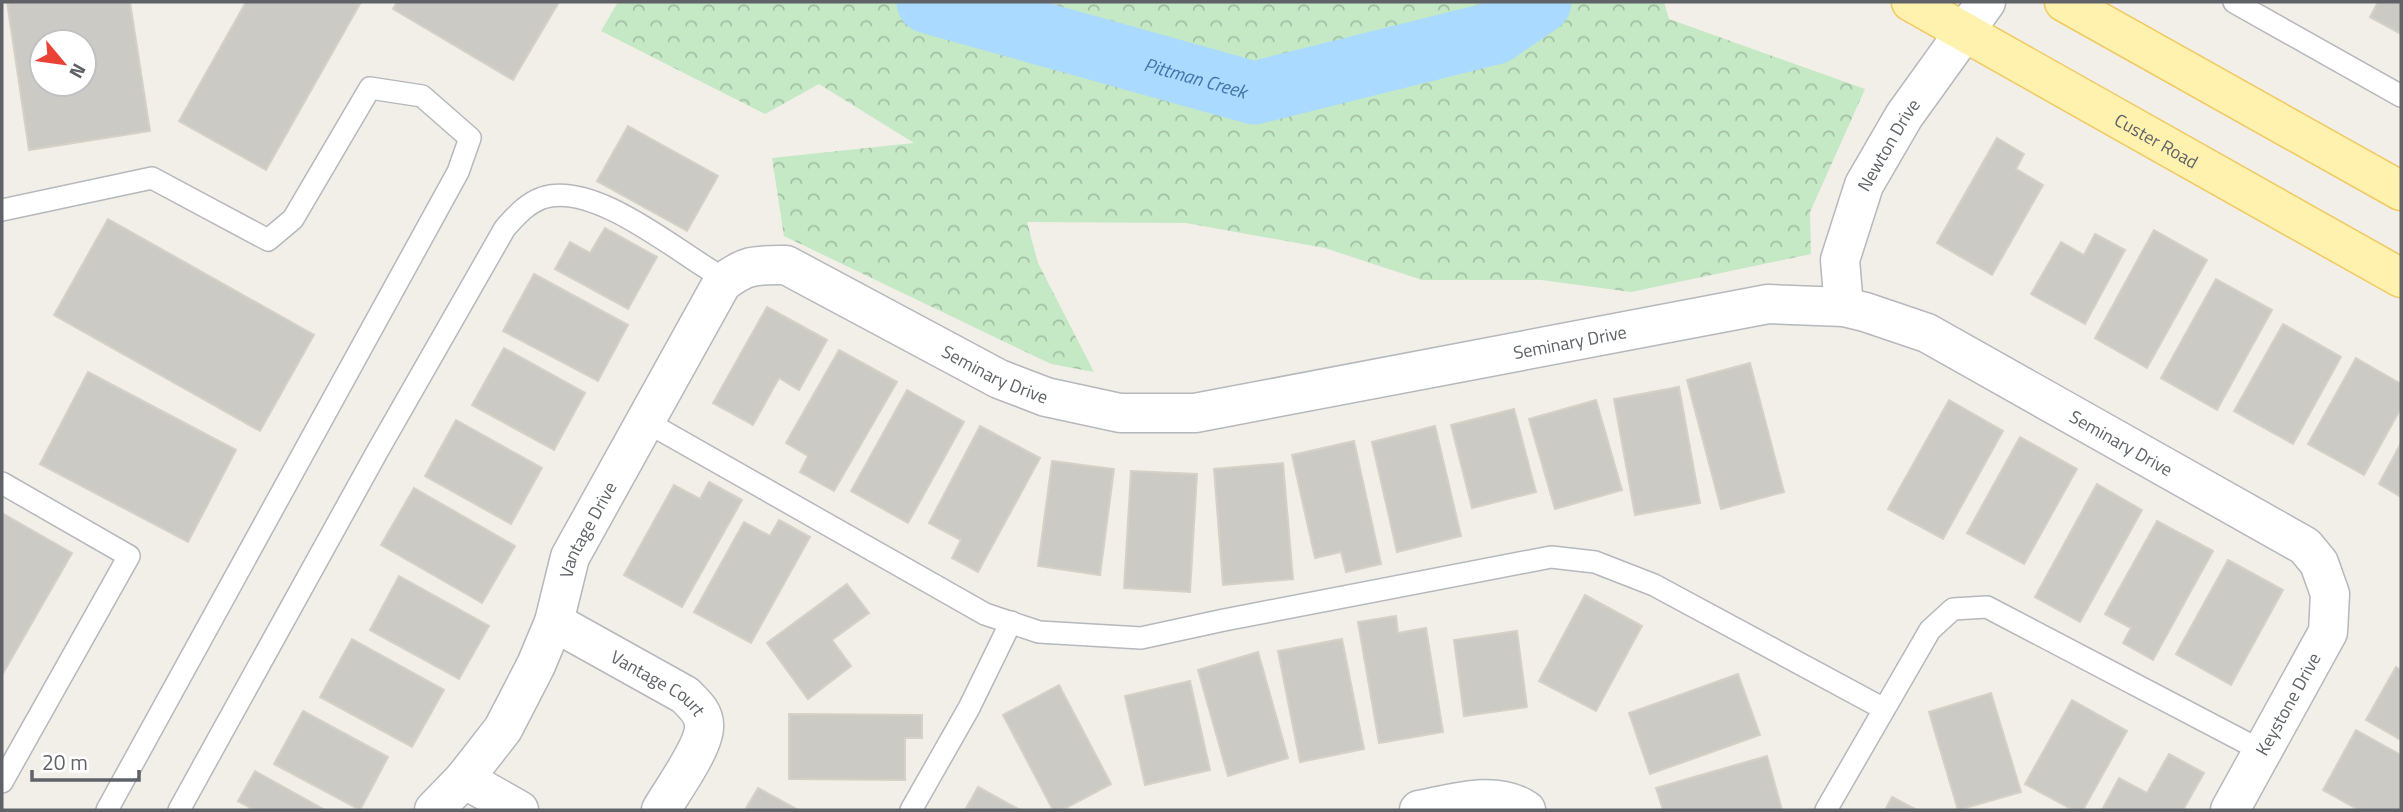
<svg xmlns="http://www.w3.org/2000/svg" width="2403" height="812" font-family="'Titillium Web',sans-serif">
  <style>
    .forest { fill: url(#forest-crowns) }
    .lines { fill: none; stroke-linecap: round; stroke-linejoin: round }
    .river { stroke: #aadaff; stroke-width: 63 }
    .building { fill: #cccac5; stroke: #d6d1c6; stroke-width: 2; fill-rule: evenodd }
    .lane-casing { stroke: #b5b8bc; stroke-width: 24 }
    .street-casing { stroke: #b5b8bc; stroke-width: 41 }
    .primary-casing { stroke: #f2c960; stroke-width: 41 }
    .lane { stroke: #fff; stroke-width: 21 }
    .street { stroke: #fff; stroke-width: 38 }
    .primary { stroke: #fff2af; stroke-width: 38 }
    .labels { text-anchor: middle; dominant-baseline: central; stroke-width: 7; stroke-linejoin: round; paint-order: stroke }
    .street-label { font-size: 18px; fill: #5f6368; stroke: #fff }
    .water-label { font-size: 19px; font-style: italic; fill: #4174aa; stroke: #fff }
  </style>
  <defs>
    <pattern id="forest-crowns" width="20" height="18" patternUnits="userSpaceOnUse" patternTransform="scale(1.75)"><rect width="20" height="18" fill="#c5e8c5"/><path d="M2 6a3 3 0 1 1 6 0M12 15a3 3 0 1 1 6 0" fill="none" stroke="#a3c0a4"/></pattern>
  </defs>
  <rect width="100%" height="100%" fill="#f1efe8"/>
  <!-- forest -->
  <polygon class="forest" points="618,2 1664,2 1669,19 1865,89 1810,212 1811,254 1631,292 1541,280 1422,280 1325,248 1186,223 1027,222 1038,263 1094,372 1051,364 784,236 772,158 914,143 819,84 765,114 601,31"/>
  <g class="lines">
    <!-- river -->
    <path class="river" id="s1" d="M928,2l326,91 241,-60 45,-31"/>
  </g>
  <!-- building -->
  <g class="building">
    <path d="M7,2h123l20,129 -121,19zM42,42h42v42h-42z"/>
    <polygon points="246,2 361,2 266,170 179,121"/>
    <polygon points="397,2 559,2 513,80 393,9"/>
    <polygon points="2378,2 2401,2 2401,34 2370,17"/>
    <polygon points="628,126 718,176 687,231 597,181"/>
    <polygon points="1997,138 2024,154 2016,169 2043,185 1992,275 1937,243"/>
    <polygon points="108,219 314,335 260,431 54,315"/>
    <polygon points="605,228 657,257 628,309 555,269 570,242 590,253"/>
    <polygon points="2154,230 2207,260 2147,368 2095,338"/>
    <polygon points="2095,234 2125,250 2085,324 2031,294 2061,242 2084,255"/>
    <polygon points="534,274 628,325 598,381 503,331"/>
    <polygon points="2216,279 2272,310 2217,410 2161,378"/>
    <polygon points="767,307 827,340 799,390 779,378 753,425 713,403"/>
    <polygon points="2283,324 2341,357 2293,444 2234,411"/>
    <polygon points="504,348 585,393 554,450 472,405"/>
    <polygon points="839,350 897,382 834,491 800,472 808,456 786,443"/>
    <polygon points="2356,358 2401,384 2401,408 2364,475 2308,444"/>
    <polygon points="1750,363 1784,492 1721,509 1687,380"/>
    <polygon points="88,372 236,450 188,542 40,464"/>
    <polygon points="1679,387 1700,503 1635,515 1614,399"/>
    <polygon points="907,390 964,422 908,523 851,491"/>
    <polygon points="1596,400 1622,490 1555,509 1529,419"/>
    <polygon points="1949,400 2003,431 1943,539 1888,509"/>
    <polygon points="1514,409 1536,492 1472,508 1451,425"/>
    <polygon points="456,420 542,468 511,524 425,476"/>
    <polygon points="980,426 1040,458 978,572 952,558 961,540 929,523"/>
    <polygon points="1435,426 1461,536 1397,552 1372,442"/>
    <polygon points="2020,437 2077,469 2024,564 1967,533"/>
    <polygon points="1354,441 1381,564 1346,572 1341,552 1315,558 1292,455"/>
    <polygon points="2401,443 2401,497 2379,484"/>
    <polygon points="1052,461 1114,469 1100,575 1038,566"/>
    <polygon points="1283,463 1293,579 1223,585 1214,469"/>
    <polygon points="1131,471 1197,474 1190,592 1124,588"/>
    <polygon points="709,482 742,500 682,607 624,575 674,485 700,499"/>
    <polygon points="2097,484 2142,510 2080,622 2035,597"/>
    <polygon points="414,488 515,546 482,603 381,545"/>
    <polygon points="2,513 72,553 2,675"/>
    <polygon points="779,520 810,537 751,643 694,612 744,522 770,536"/>
    <polygon points="2157,521 2213,551 2153,660 2123,643 2131,628 2105,614"/>
    <polygon points="2228,560 2283,590 2231,685 2176,654"/>
    <polygon points="399,576 489,626 459,679 370,630"/>
    <polygon points="847,584 869,613 832,640 851,666 808,699 767,643"/>
    <polygon points="1585,595 1642,626 1596,711 1539,681"/>
    <polygon points="1396,616 1398,633 1426,628 1443,732 1379,743 1358,622"/>
    <polygon points="1517,631 1527,707 1464,716 1454,640"/>
    <polygon points="352,639 444,690 412,747 320,697"/>
    <polygon points="1342,639 1364,749 1300,762 1278,651"/>
    <polygon points="1258,652 1288,758 1228,776 1198,670"/>
    <polygon points="2396,667 2401,670 2401,740 2366,720"/>
    <polygon points="1738,674 1760,735 1650,774 1629,713"/>
    <polygon points="1190,681 1210,770 1145,785 1125,696"/>
    <polygon points="1059,685 1111,784 1062,810 1053,810 1003,715"/>
    <polygon points="1991,693 2021,792 1958,810 1929,712"/>
    <polygon points="2072,700 2127,731 2083,810 2073,810 2025,784"/>
    <polygon points="303,711 388,757 360,810 274,764"/>
    <polygon points="789,714 922,715 922,738 905,738 905,780 789,779"/>
    <polygon points="2356,730 2401,755 2401,810 2359,810 2323,790"/>
    <polygon points="2169,754 2204,773 2183,810 2102,810 2119,778 2147,793"/>
    <polygon points="1767,756 1782,810 1663,810 1656,788"/>
    <polygon points="255,771 325,810 254,810 238,801"/>
    <polygon points="978,787 1020,810 965,810"/>
    <polygon points="758,788 798,810 745,810"/>
    <polygon points="1892,797 1917,810 1885,810"/>
  </g>
  <g class="lines">
    <!-- lane casing -->
    <g class="lane-casing">
      <g id="lane">
        <polyline points="2234,2 2401,96"/>
        <polyline points="2,210 152,178 268,240 293,219 370,88 422,96 470,138 458,172 107,810"/>
        <polyline points="645,421 985,614 1039,632 1141,638 1224,620 1551,557 1595,562 1654,585 1884,709"/>
        <polyline points="2,483 129,556 2,782"/>
        <path d="M179,810l198,-358 128,-224c11,-12 21,-24 37,-30 49,-17 127,47 168,72l12,13"/>
        <polyline points="911,810 969,708 1011,622"/>
        <polyline points="1826,810 1930,630 1953,609 1987,607 2262,751"/>
      </g>
    </g>
    <!-- street casing -->
    <g class="street-casing">
      <g id="street">
        <path id="s2" d="M1844,307l-4,-47 24,-75 40,-69 82,-114"/>
        <path id="s3" d="M554,622l131,73c9,9 20,18 19,32 0,20 -32,64 -43,83"/>
        <polyline points="464,779 519,810"/>
        <path id="s4" d="M434,810l30,-31 39,-50 33,-64 18,-43 16,-65 152,-274c25,-19 34,-18 64,-18l213,114 47,18 74,16h75l573,-109 76,3 21,5 62,21 378,213 14,17 11,31 -2,38 -98,178"/>
        <path d="M1419,810c33,-6 76,-21 107,0"/>
      </g>
    </g>
    <!-- primary casing -->
    <g class="primary-casing">
      <g id="primary">
        <path id="s5" d="M1911,2l490,276"/>
        <polyline points="2064,2 2401,191"/>
      </g>
    </g>
    <!-- lane -->
    <use href="#lane" class="lane"/>
    <!-- street -->
    <use href="#street" class="street"/>
    <!-- primary -->
    <use href="#primary" class="primary"/>
  </g>
  <g class="labels">
    <!-- street labels -->
    <g class="street-label">
      <text stroke="none"><textPath href="#s5" startOffset="282">Custer Road</textPath></text>
      <text stroke="none"><textPath href="#s2" startOffset="173">Newton Drive</textPath></text>
      <text stroke="none"><textPath href="#s4" startOffset="1498">Seminary Drive</textPath></text>
      <text stroke="none"><textPath href="#s4" startOffset="910">Seminary Drive</textPath></text>
      <text stroke="none"><textPath href="#s4" startOffset="2086">Seminary Drive</textPath></text>
      <text stroke="none"><textPath href="#s4" startOffset="324">Vantage Drive</textPath></text>
      <text stroke="none"><textPath href="#s3" startOffset="121">Vantage Court</textPath></text>
      <text transform="translate(2288 704) rotate(-61)">Keystone Drive</text>
    </g>
    <!-- water labels -->
    <g class="water-label">
      <text stroke="none"><textPath href="#s1" startOffset="278">Pittman Creek</textPath></text>
    </g>
  </g>
  <!-- border -->
  <rect width="2403" height="812" fill="none" stroke="#5f6368" stroke-width="7"/>
  <!-- north arrow -->
  <g transform="translate(63 63) rotate(119)"><circle r="33" fill="#ffffff" stroke="#bfc1c3" stroke-width="2"/>
  <path d="M0-5L12 26L0 18L-12 26Z" fill="#ea4335"/>
  <text y="-10" font-size="19" font-weight="bold" text-anchor="middle" fill="#5f6368">N</text>
  </g>
  <!-- scale -->
  <path d="M32 770v10h107v-10" fill="none" stroke="#5f6368" stroke-width="3.5"/>
  <text x="42" y="770" font-size="21" fill="#5f6368" stroke="#ffffff" stroke-width="5" paint-order="stroke">20 m</text>
</svg>
